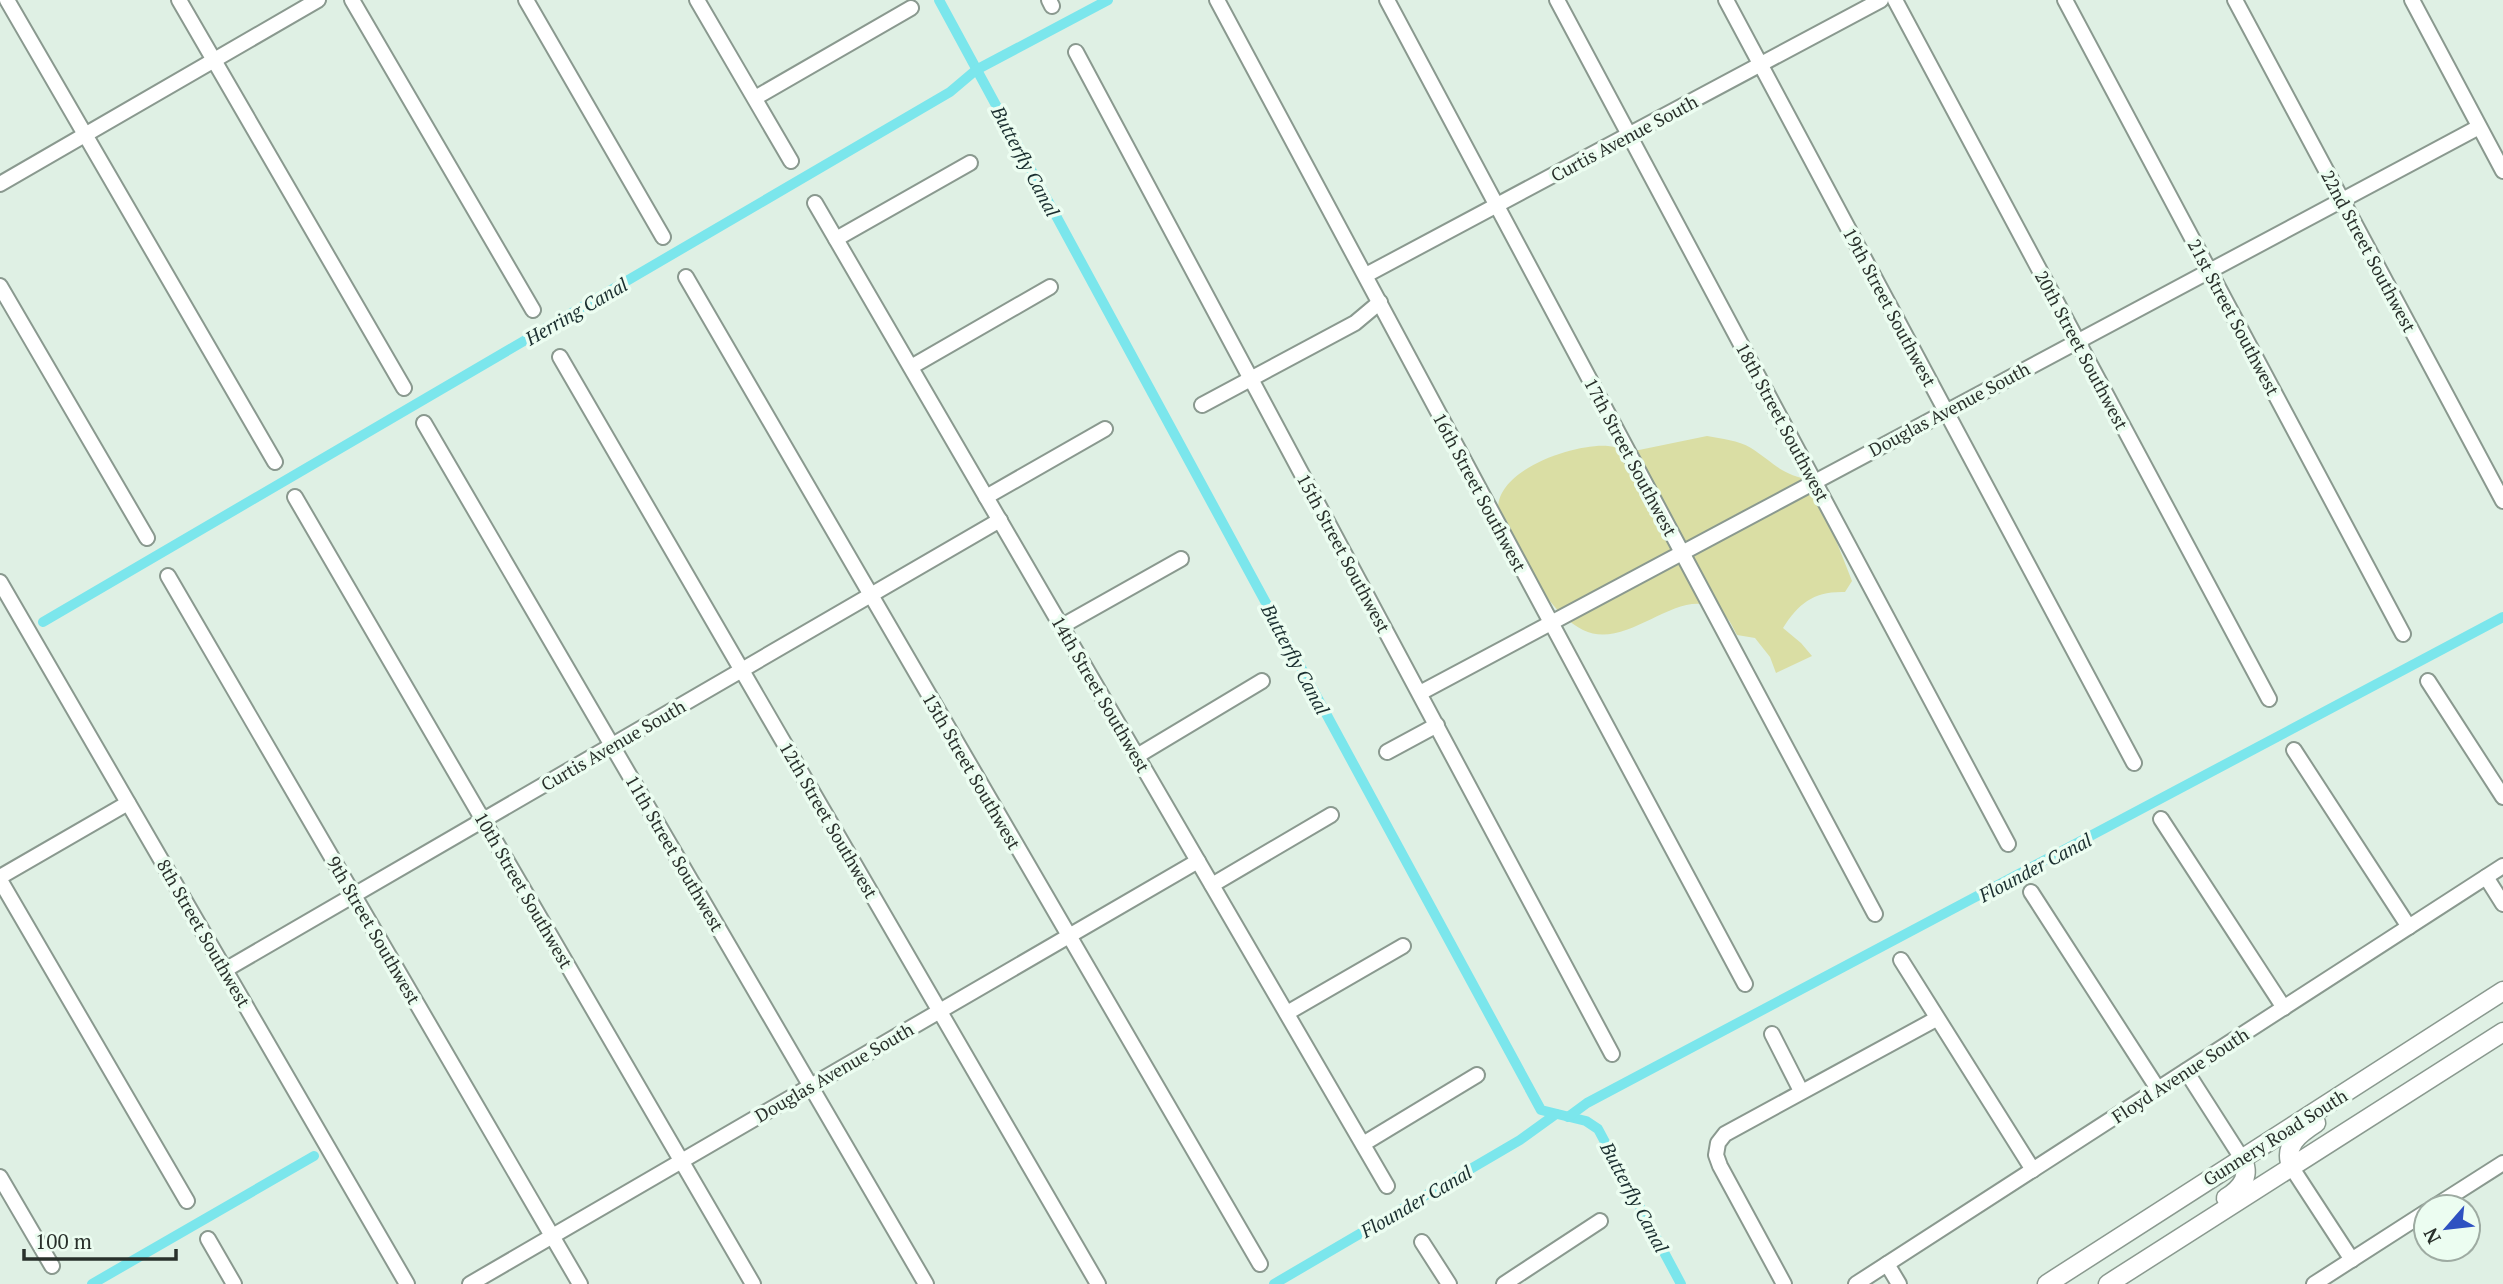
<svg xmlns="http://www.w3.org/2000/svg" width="2503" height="1284" font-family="'PT Serif',serif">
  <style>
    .green { fill: #dadea4 }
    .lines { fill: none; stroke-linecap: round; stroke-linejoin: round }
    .canal { stroke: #7be6ec; stroke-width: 10 }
    .minor-casing { stroke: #8a998f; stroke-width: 18 }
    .major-casing { stroke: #8a998f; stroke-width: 21 }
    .minor { stroke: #fff; stroke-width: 14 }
    .major { stroke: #fff; stroke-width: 18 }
    .labels { text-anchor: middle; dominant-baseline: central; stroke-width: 7; stroke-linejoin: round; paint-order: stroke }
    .street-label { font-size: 18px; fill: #29302b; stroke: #ecfdf1 }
    .water-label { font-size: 19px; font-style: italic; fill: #1a2e2f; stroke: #ecfdf1 }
  </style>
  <rect width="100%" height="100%" fill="#dff0e4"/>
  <!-- green -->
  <path class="green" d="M1707,436c15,3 31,4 44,12 22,14 27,24 54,31l23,41 24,61 -7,11c-31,-1 -46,11 -62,36l18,15 11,13 -36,17 -6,-16 -15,-19 -18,-3c-3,-5 -6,-13 -11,-18 -40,-44 -95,37 -143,13 -27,-14 -47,-47 -61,-73 -6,-11 -21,-30 -23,-42 -10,-44 76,-72 109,-69 11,1 20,5 31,4z"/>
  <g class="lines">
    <!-- canal -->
    <g class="canal">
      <polyline points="939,0 1541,1110 1586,1121 1598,1129 1681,1284"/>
      <polyline points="43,622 950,92 976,70 1108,0"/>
      <polyline points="1568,1117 1587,1103 2503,617"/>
      <polyline points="92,1284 314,1156"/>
      <polyline points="1274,1284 1520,1140 1556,1114"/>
    </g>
    <!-- minor casing -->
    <g class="minor-casing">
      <g id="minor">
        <polyline points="7,0 275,462"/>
        <polyline points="179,0 404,388"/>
        <polyline points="352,0 533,310"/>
        <polyline points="526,0 663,237"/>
        <polyline points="697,0 791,161"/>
        <polyline points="1049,0 1052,6"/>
        <polyline points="1217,0 1745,984"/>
        <polyline points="1387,0 1875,914"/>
        <polyline points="1557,0 2008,844"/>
        <polyline points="1726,0 2134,763"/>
        <polyline points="1895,0 2269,699"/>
        <polyline points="2065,0 2403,634"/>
        <polyline points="2235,0 2503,501"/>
        <polyline points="2412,0 2503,171"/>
        <polyline points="1076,52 1612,1054"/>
        <polyline points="755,98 911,8"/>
        <polyline points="0,184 318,0"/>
        <polyline points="815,203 1387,1186"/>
        <polyline points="836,239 970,163"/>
        <polyline points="1366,275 1881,0"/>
        <polyline points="686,277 1260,1264"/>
        <polyline points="0,286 147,538"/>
        <polyline points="560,357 1098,1284"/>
        <polyline points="911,367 1050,287"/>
        <polyline points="1202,405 1355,323 1380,302"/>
        <polyline points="424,423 926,1284"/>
        <polyline points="295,497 753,1284"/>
        <polyline points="986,497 1105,429"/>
        <polyline points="168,576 580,1284"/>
        <polyline points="0,582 407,1284"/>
        <polyline points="1062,626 1181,559"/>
        <polyline points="2428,681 2503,797"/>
        <polyline points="1420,693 2479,127"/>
        <polyline points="2294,750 2409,927"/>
        <polyline points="1387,752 1437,725"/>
        <polyline points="1137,756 1262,681"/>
        <polyline points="2161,819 2284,1008"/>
        <polyline points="0,877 128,803"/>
        <polyline points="2486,877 2503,904"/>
        <polyline points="0,880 187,1201"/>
        <polyline points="1212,885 1331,815"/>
        <polyline points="2031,892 2158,1089"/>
        <polyline points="1901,960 2033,1170"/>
        <polyline points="225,970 1000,520"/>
        <polyline points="1287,1013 1403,946"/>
        <polyline points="1772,1034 1801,1091"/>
        <polyline points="2186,1071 2241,1157"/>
        <polyline points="1363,1144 1477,1075"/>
        <polyline points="2292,1168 2352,1260"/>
        <polyline points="0,1177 52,1266"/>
        <polyline points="2434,1207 2503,1163"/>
        <polyline points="208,1239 234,1284"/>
        <polyline points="1422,1242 1449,1284"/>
        <polyline points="1887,1264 1899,1284"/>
        <polyline points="470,1284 1198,861"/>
        <polyline points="1504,1284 1600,1221"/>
        <polyline points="1784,1284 1720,1166 1716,1155 1718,1143 1725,1134 1936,1019"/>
        <polyline points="1856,1284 2503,866"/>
        <polyline points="2314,1284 2426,1212"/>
      </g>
    </g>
    <!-- major casing -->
    <g class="major-casing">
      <g id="major">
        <path d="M2292,1168c-10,-22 7,-34 24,-45"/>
        <path d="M2226,1198c16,-10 26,-23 15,-41"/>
        <polyline points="2047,1284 2503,991"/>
        <polyline points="2108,1284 2503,1032"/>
      </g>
    </g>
    <!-- minor -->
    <use href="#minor" class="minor"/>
    <!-- major -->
    <use href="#major" class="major"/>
  </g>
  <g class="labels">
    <!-- street labels -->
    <g class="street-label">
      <text transform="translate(1624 138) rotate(-28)">Curtis Avenue South</text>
      <text transform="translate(2369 251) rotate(62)">22nd Street Southwest</text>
      <text transform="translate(1890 307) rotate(62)">19th Street Southwest</text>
      <text transform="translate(2234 317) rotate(62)">21st Street Southwest</text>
      <text transform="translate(2082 350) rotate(62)">20th Street Southwest</text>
      <text transform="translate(1949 409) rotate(-28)">Douglas Avenue South</text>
      <text transform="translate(1783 422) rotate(62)">18th Street Southwest</text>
      <text transform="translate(1631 457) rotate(62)">17th Street Southwest</text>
      <text transform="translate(1480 492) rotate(62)">16th Street Southwest</text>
      <text transform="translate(1344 553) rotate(62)">15th Street Southwest</text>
      <text transform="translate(1101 694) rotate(60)">14th Street Southwest</text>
      <text transform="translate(613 745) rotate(-30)">Curtis Avenue South</text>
      <text transform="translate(972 771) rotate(60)">13th Street Southwest</text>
      <text transform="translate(829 820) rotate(60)">12th Street Southwest</text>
      <text transform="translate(675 853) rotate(60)">11th Street Southwest</text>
      <text transform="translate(524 890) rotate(60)">10th Street Southwest</text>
      <text transform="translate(374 930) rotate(60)">9th Street Southwest</text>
      <text transform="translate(204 933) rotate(60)">8th Street Southwest</text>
      <text transform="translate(834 1072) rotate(-30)">Douglas Avenue South</text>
      <text transform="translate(2180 1075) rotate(-33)">Floyd Avenue South</text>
      <text transform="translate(2275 1137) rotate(-32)">Gunnery Road South</text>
    </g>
    <!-- water labels -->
    <g class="water-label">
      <text transform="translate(1026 161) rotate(62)">Butterfly Canal</text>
      <text transform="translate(576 311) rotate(-30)">Herring Canal</text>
      <text transform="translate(1296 659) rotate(62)">Butterfly Canal</text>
      <text transform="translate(2035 867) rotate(-28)">Flounder Canal</text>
      <text transform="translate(1635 1197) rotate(62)">Butterfly Canal</text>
      <text transform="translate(1416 1201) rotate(-30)">Flounder Canal</text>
    </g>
  </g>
  <!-- north arrow -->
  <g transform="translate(2447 1228) rotate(242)"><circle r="33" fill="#ecfdf1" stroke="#9eaba2" stroke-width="2"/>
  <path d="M0-5L12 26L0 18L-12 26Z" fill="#2e51c1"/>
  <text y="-10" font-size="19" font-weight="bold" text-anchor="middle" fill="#29302b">N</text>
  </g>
  <!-- scale -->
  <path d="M24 1249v10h152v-10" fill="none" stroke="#29302b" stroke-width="3.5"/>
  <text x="35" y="1249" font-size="21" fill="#29302b" stroke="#ecfdf1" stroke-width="5" paint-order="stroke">100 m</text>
</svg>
